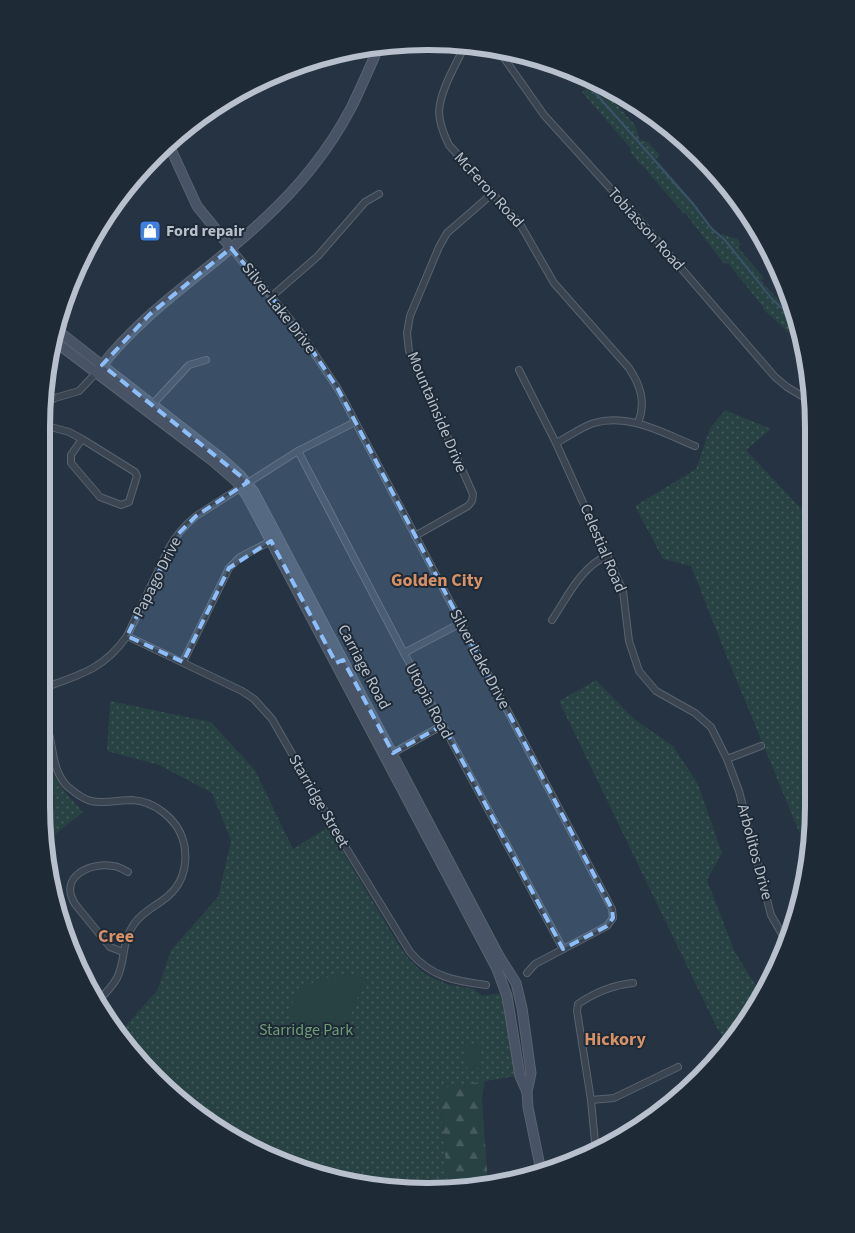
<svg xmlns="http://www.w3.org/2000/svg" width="855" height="1233" font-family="'Source Sans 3',sans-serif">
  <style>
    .grass { fill: url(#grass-dots) }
    .forest { fill: url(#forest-firs) }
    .pitch { fill: #284143 }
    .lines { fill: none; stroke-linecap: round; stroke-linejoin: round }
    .stream { stroke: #3b526b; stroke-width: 2 }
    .street-casing { stroke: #58636f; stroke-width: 8 }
    .secondary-casing { stroke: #58636f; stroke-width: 11 }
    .street { stroke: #3a4551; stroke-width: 6 }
    .secondary { stroke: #485465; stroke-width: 9 }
    .marked { fill: #8ebef9; fill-opacity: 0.2; stroke: #8ebef9; stroke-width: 4; stroke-dasharray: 10 6; stroke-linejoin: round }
    .labels { text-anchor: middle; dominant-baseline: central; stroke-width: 4; stroke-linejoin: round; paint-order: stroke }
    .street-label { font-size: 16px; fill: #b7c0cc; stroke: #1f2a37 }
    .poi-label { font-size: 16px; font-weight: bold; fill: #b7c0cc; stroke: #1f2a37; text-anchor: start }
    .park-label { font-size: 16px; fill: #6e9d76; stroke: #1f2a37 }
    .neighbourhood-label { font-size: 18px; font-weight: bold; fill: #d79166; stroke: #1f2a37 }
    .rim { fill: none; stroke: #b7c0cc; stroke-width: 6 }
  </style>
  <defs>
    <pattern id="grass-dots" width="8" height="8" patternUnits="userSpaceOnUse" patternTransform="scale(1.25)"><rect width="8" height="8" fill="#284143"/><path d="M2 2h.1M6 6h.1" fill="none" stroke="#455b5d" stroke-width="1.8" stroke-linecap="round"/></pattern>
    <pattern id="forest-firs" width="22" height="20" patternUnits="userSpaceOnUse" patternTransform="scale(1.25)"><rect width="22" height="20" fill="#284143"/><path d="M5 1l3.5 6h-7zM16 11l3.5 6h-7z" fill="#455b5d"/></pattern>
  </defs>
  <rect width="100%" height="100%" fill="#263342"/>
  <!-- grass -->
  <g class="grass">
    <polygon points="560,66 576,71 596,82 635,125 640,140 648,142 660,155 656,159 695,204 711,226 721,235 723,234 729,237 738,239 741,245 738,247 764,278 761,281 789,311 792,309 806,353 791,335 763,309 763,307 728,263 725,265 685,213 683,213 641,164 640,165 630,151 631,149 582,92 588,87 576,73 569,77"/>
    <polygon points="725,410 771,429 746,450 809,517 814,805 807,872 802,839 722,645 691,566 663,559 635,506 696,469 710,428"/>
    <polygon points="596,680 634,719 673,746 698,784 722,853 707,880 734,950 762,996 748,1020 728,1046 716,1026 559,701"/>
    <polygon points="110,701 211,722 255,770 293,849 328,827 400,947 409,959 421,971 431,977 447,984 474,989 482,996 502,993 516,1076 439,1089 448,1186 377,1188 279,1162 173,1096 119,1034 158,989 171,950 218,897 231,841 212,793 159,765 107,751"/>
    <polygon points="49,768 65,792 83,812 46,842 41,805 42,774"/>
  </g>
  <!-- forest -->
  <polygon class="forest" points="485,1081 482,1098 488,1185 448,1186 439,1089"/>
  <!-- pitch -->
  <g class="pitch">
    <path d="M346,975l9,1 10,3 -22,55 -7,3 -50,-24c15,-27 29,-36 60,-38z"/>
    <polygon points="479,1045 482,1067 468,1070 464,1047"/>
  </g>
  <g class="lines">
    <!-- stream -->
    <polyline class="stream" points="576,71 693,204 712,229 724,239 772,299 795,320"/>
    <!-- street casing -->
    <g class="street-casing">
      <g id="street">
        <path d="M465,45c-9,20 -24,43 -26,66 0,11 5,24 10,34l71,79 34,59 75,85c12,18 17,35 9,55"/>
        <polyline points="497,48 544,115 649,231 775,377 787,387 807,399"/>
        <polyline points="231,248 298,329 338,389 612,909 613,918 607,926 535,964 527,973"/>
        <polyline points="271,297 318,256 365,202 379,194"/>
        <polyline points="519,370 556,443 623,591 629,641 639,671 656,691 695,713 711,727 727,759 739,791 771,915 787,943"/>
        <polyline points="48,402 55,398 79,391 96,373"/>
        <polyline points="151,406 189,365 206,360"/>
        <polyline points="47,426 69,432 82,439 135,472 137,476 136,479 129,502 121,505 100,497 71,463 71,455 82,439"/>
        <path d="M556,443c12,-6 25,-16 38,-20 35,-10 69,10 101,23"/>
        <polyline points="298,451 404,653 563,949"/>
        <polyline points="415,536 468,506 472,501 473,494 409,351 407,333 410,316 439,247 447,233 493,193"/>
        <path d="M552,620c16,-24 29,-53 56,-65"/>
        <path d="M127,636l115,55 12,8 18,20 73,127 65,106c21,25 45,29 76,33"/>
        <polyline points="404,653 461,623"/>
        <polyline points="183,662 229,568 240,557 271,541"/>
        <path d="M43,688c37,-13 61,-19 84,-52l42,-88c7,-13 15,-22 27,-32l102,-65 57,-29"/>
        <path d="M43,717c2,7 6,14 7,21 4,18 4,35 18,49 6,5 15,12 23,14 13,3 28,-1 41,-1 22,1 45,19 51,40 4,12 3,29 -3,41 -11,22 -34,25 -46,43 -13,18 -8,36 -17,54 -5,9 -12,16 -19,23"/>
        <polyline points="393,753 443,725"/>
        <polyline points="727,759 761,746"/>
        <path d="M123,952l-13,-5 -35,-43c-17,-27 15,-42 38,-38 5,0 11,4 15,6"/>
        <polyline points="591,1100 614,1098 678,1067"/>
        <path d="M596,1153l-5,-53 -14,-89 1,-7c16,-11 36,-19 55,-21"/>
      </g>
    </g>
    <!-- secondary casing -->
    <g class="secondary-casing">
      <g id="secondary">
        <polyline points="168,143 197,206 231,248"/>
        <polyline points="57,330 221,458 240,475 254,492 499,956 516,983 522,1008 531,1073 527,1092 528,1107 541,1171"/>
        <polyline points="53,340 213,461 236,481 247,496 497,969 507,996 520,1076 527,1092"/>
        <path d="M100,368c45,-59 109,-97 162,-147 35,-32 67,-71 89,-113 10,-20 19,-41 28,-62"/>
      </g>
    </g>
    <!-- street -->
    <use href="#street" class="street"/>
    <!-- secondary -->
    <use href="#secondary" class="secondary"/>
  </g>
  <!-- marked area -->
  <path class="marked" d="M231,248l67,81 40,60 274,520 1,9 -6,8 -44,23 -120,-224 -50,28 -50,-93 -7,3 -65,-122 -42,27 -46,94 -56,-26 50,-101 19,-19 52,-34 -146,-117 47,-50z"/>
  <!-- icons -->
  <defs>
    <g id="shop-square" transform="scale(1.125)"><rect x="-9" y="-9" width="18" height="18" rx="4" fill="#3f7fe0" stroke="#1f2a37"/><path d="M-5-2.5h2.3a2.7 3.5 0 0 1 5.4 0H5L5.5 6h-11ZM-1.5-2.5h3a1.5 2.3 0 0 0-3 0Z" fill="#fff"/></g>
  </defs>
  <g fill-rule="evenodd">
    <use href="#shop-square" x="150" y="231"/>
  </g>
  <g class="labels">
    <!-- street labels -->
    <g class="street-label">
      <text transform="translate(489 190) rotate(48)">McFeron Road</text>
      <text transform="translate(646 229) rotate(48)">Tobiasson Road</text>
      <text transform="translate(279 308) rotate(52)">Silver Lake Drive</text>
      <text transform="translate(437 412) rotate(67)">Mountainside Drive</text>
      <text transform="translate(603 548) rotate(67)">Celestial Road</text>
      <text transform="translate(157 577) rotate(-63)">Papago Drive</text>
      <text transform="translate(480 659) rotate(62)">Silver Lake Drive</text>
      <text transform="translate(364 667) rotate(62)">Carriage Road</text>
      <text transform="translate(429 701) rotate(62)">Utopia Road</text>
      <text transform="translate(319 801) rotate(60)">Starridge Street</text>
      <text transform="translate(755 852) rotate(75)">Arbolitos Drive</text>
    </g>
    <!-- poi labels -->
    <g class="poi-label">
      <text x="166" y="231">Ford repair</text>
    </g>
    <!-- park labels -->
    <g class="park-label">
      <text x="306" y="1030">Starridge Park</text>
    </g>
    <!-- neighbourhood labels -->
    <g class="neighbourhood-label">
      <text x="437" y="580">Golden City</text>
      <text x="116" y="936">Cree</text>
      <text x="615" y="1039">Hickory</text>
    </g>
  </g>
  <!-- crop -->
  <path d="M0 0H855V1233H0ZM427 50H428A377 377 0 0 1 805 427V806A377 377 0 0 1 428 1183H427A377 377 0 0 1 50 806V427A377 377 0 0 1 427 50Z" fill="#1f2a37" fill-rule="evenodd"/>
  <path class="rim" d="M427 50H428A377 377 0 0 1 805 427V806A377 377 0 0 1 428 1183H427A377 377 0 0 1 50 806V427A377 377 0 0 1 427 50Z"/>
</svg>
